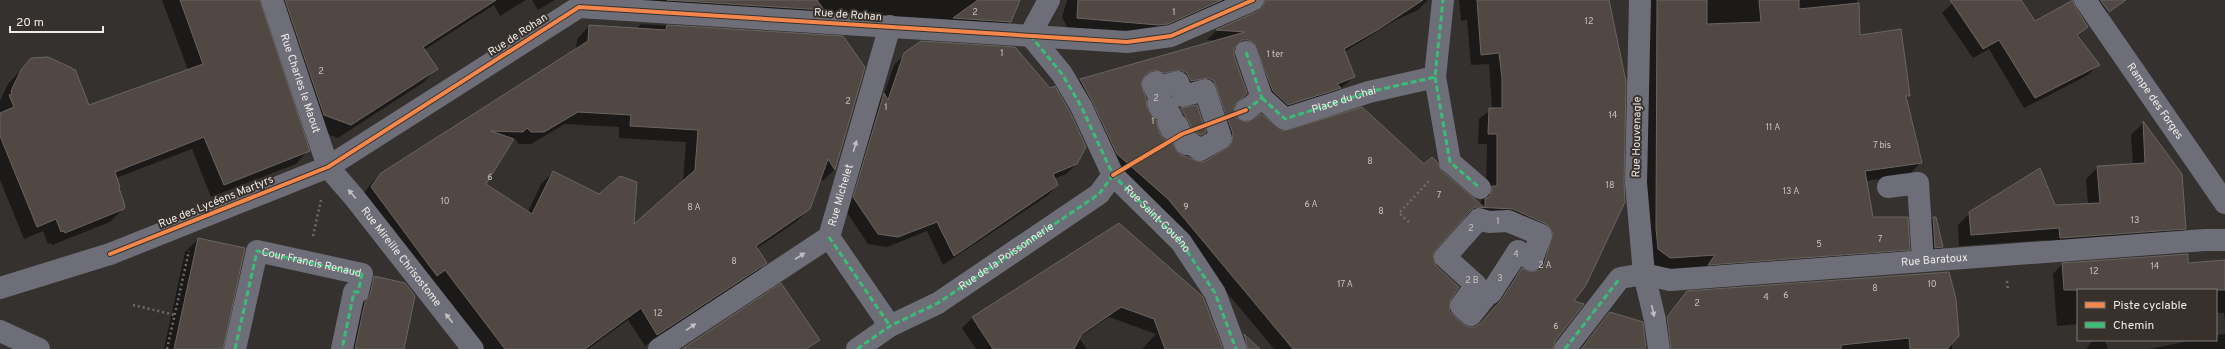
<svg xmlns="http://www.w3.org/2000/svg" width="2225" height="349" font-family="Overpass,sans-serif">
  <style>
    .shadow { fill: #0007; fill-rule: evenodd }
    .building { fill: #514844; stroke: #696562; fill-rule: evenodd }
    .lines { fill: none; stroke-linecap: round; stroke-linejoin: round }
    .path { stroke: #6d6c71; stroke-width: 2.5; stroke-dasharray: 2 3; stroke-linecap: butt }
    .minor { stroke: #6e6e78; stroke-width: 22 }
    .quiet { stroke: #3abd76; stroke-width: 3; stroke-dasharray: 6 3; stroke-linecap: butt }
    .cycleway-casing { stroke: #38312b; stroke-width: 6 }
    .cycleway { stroke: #f5874c; stroke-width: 4 }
    .oneway { fill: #c2bfc0 }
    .labels { text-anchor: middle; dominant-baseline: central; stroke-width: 4; stroke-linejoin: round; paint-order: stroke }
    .number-label { font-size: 9px; fill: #c8c2be }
    .street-label { font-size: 11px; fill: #efeae6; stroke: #38312b }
  </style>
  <rect width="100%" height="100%" fill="#35312e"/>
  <!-- shadow -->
  <g class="shadow">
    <polygon points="162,0 526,0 500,16 494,5 424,50 436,69 424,82 338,138 311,128 267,3 260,1 308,151 296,164 211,197 192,149 116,178 123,209 110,222 52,245 51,243 48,244 43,231 24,239 0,180 0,101 8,84 31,59 89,106 188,70"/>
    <polygon points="532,0 555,0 538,10"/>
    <polygon points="603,0 1019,0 1010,21 997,34"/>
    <polygon points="1067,0 1237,0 1156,34 1068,29 1062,17"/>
    <path d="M1248,0h180l-10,10 -22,10 -52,32 10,25 -25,21 -52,17 -39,-65h-4l-1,62 3,7 11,5 177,42 17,6 39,33 2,-7 4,-5 1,-49h-9l1,-25 13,-10 -3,-45 -18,1 -4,-45 -6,1 -2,-21h150l16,82 -53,220 -20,47h-278l-117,-140 -50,-44 -38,-75 11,-10 136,-39 -9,-1 9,-9 39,-17zM1143,80l60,12 20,60 -16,10 -8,1 -21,-8 -15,-15 -17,-31 -6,-27zM1464,217l38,3 41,25 -9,28 -12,-4 -11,11 -20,32 -13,14 -9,2 -17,-12 -4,-11 10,-18 -26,-25v-7l3,-7z"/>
    <polygon points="1646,0 1857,0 1859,36 1909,96 1906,100 1921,162 1909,175 1866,181 1873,218 1909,249 1896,262 1658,270 1646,261"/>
    <polygon points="1956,0 2020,0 2035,22 2087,27 2077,36 2098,65 2088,75 2024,108 1989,49 1973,58 1942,13"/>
    <polygon points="2089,0 2113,0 2117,5 2102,17"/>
    <path d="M641,24l202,13 21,30 -30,103 -11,11 -3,-3 -11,30 -12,13 -41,28 10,14 -12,12 -109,71 -17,-26 -40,29h-104l-51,-68 -73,-81 9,-14 12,-12 195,-125 1,-10 12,-13 47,3zM565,124l54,3v11l67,4 -3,40 -50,45 -80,-55 -12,12 -13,28 -43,-28 30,-45 4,5h12z"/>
    <polygon points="905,54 1077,164 1066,174 1054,179 1057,185 1047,196 943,265 927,231 887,247 868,244 844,208 874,105 884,94 894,65"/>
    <polygon points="2143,123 2181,174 2185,229 2173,241 2048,250 2047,240 1959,246 1958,225 1970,213 2088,205 2086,179 2098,167 2133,165 2131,135"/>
    <polygon points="1933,218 1942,247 1929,260 1920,231"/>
    <polygon points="1119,224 1223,349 1142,349 1156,334 1109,317 1079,338 1087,349 976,349 962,328 973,317"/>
    <polygon points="198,239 223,349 164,349 185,252"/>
    <polygon points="2225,261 2225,321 2224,313 2216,313 2216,290 2078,290 2078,324 2057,326 2053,274 2062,264 2187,264"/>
    <polygon points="375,278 403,349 347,349 364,288"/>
    <polygon points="1688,292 1952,343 1952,349 1660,349 1657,329"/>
    <polygon points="1610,313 1642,322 1647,349 1579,349"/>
    <polygon points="2225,334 2225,349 2149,349 2194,340 2216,340 2216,335"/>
    <polygon points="1244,336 1259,349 1234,349 1234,346"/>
    <polygon points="2093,340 2105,340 2108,349 2086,349"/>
  </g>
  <!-- building -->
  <g class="building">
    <polygon points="180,0 260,0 310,151 224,185 204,137 115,172 120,187 119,188 125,206 124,209 65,233 64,231 61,232 56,219 37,227 0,136 0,113 14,107 9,95 12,94 11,91 21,70 31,58 48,57 72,68 73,70 75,69 89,105 203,64"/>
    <polygon points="285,0 496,0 423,47 438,69 351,125 324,115"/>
    <polygon points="667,0 817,0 824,10"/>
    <polygon points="978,0 1020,0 1011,22 953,18"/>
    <polygon points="1078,0 1222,0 1168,24 1158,25 1077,18"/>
    <path d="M1265,0h158l-44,29 -35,20 11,28 -18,7 4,4 -53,17 -15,-14 -19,-48 -6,-3h-6l-8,9v7l13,37 -12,12 -1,7 2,6 11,4 14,-8 22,17 79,-24 62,57 8,-7 5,5 5,9 43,37v-9l5,-3 2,-10h5v-52h-9l1,-26h13v-30l-3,-25 -18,2 -4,-55h132l17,82 -2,101 1,19 -39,83 -12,16 10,3 -29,37 -2,8h-260l-125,-150 -51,-45 -25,-53 -12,-22 165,-47 -29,-2 42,-19 5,-4zM1154,70l10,3 17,-3 6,3 4,8 17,-3 6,3 19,53 -2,11 -25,16 -6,1 -21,-8 -8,-13 -7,-2 -4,-5 -4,-14 -9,-12 -1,-9 -5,-16 5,-9zM1475,207l38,2 33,15 7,9 -9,31 -4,6 -8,2 -10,-4 -21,32 -20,23 -6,4h-6l-6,-3 -14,-13 2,-12 8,-12 -23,-21 -3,-11 3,-6 34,-38z"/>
    <polygon points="1657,0 1707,0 1707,24 1761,22 1759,0 1799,0 1799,9 1859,3 1860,35 1901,29 1910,96 1906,96 1922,163 1865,171 1873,217 1908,217 1910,250 1708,265 1715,255 1670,258 1658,249 1656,228"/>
    <polygon points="1950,0 2021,0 2035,21 2073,0 2075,7 2088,27 2077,35 2100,65 2035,98 1999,40 1983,49"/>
    <polygon points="2100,0 2126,0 2109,12"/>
    <path d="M589,25l77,5 1,-5 176,11 22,31 -30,103 -7,-11 -18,50 -54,37 11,17 -110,72 -16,-27 -56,41h-80l-60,-79 -8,6 -66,-89 10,-14 207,-132zM578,112l53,3 -1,11 68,4 -3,40 -61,54 3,-42 -17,-6 -21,18 -46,-23 -21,43 -46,-30 28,-45 -23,-8 32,1 4,-4 4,4h13z"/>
    <polygon points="921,41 1015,47 1050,88 1055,86 1070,112 1086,147 1077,164 1053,174 1058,185 954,256 937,222 898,237 878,234 853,197 884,93 888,100 904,53"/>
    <polygon points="1197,105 1206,132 1201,135 1194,131 1181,108"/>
    <polygon points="2143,121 2182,174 2186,229 2060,238 2059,228 1971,235 1969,212 2040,168 2055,205 2100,203 2097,166 2145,163"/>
    <polygon points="1933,217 1936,217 1943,247 1935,248"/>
    <polygon points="1119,223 1203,297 1223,349 1165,349 1154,319 1121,307 1082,334 1074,349 993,349 972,317"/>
    <polygon points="198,238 245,248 223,349 174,349"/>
    <polygon points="2188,254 2188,263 2225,260 2225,290 2064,290 2062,263"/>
    <polygon points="1949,272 1956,299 1959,336 1947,349 1910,349 1909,338 1841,345 1841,349 1671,349 1667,317 1687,291"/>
    <polygon points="374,276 405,283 415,296 404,349 355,349 365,302 370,295"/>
    <polygon points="781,283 820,340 806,349 682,349"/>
    <polygon points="1610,312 1643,322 1646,349 1581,349"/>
    <polygon points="1244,334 1260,349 1248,349"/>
  </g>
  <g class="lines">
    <!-- path -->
    <g class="path">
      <polyline points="1409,222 1399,213 1430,180"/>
      <polyline points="313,236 321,200"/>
      <polyline points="2007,281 2008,290"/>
      <polyline points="133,305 175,315"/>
      <polyline points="167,349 189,251"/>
    </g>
    <!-- minor -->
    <g class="minor">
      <path id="s1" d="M272,0l56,167 26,30 119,152"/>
      <polyline points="1640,0 1636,183 1644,274 1655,320 1659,349"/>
      <path id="s2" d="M2085,0l140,203"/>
      <polyline points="1030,35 1062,74 1081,106 1113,175 1181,242 1215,293 1236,349"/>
      <polyline points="1030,35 1049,0"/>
      <polyline points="1246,52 1262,98 1246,110"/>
      <polyline points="1435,77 1450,162 1480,188"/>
      <polygon points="1156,82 1157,87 1178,82 1183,96 1205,90 1221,138 1200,150 1189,142 1186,144 1177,125 1171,129 1168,121 1172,118 1166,107 1161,109 1158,103 1161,101 1153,84"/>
      <path id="s3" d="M1262,98l23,21 84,-27 66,-15 8,-77"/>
      <polyline points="1888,187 1918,183 1923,261"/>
      <polygon points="1479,219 1489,222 1508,221 1541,235 1532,260 1518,251 1491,293 1490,291 1471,315 1461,306 1476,285 1445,257"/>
      <polyline points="829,237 890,326"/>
      <polyline points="0,288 110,254 328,167 579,7 1127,42 1171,36 1253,0"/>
      <polyline points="0,331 39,349"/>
      <polyline points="235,349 257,251 362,274 358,292 354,292 342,349"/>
      <path id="s4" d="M659,349l170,-112 61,-211"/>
      <path id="s5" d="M857,349l33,-23 48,-23 161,-109 14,-19"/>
      <path id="s6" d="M1565,349l55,-71 24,-4 26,6 535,-40h20"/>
    </g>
    <!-- quiet -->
    <g class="quiet">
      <path id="s7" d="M1030,35l32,39 19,32 32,69 68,67 34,51 21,56"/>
      <polyline points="1246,52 1262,98 1246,110"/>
      <polyline points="1435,77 1450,162 1480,188"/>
      <polyline points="1262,98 1285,119 1369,92 1435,77 1443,0"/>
      <polyline points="829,237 890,326"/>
      <path id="s8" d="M235,349l22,-98 105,23 -4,18h-4l-12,57"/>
      <polyline points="857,349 890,326 938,303 1099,194 1113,175"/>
      <polyline points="1565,349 1620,278"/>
    </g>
    <!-- cycleway casing -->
    <g class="cycleway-casing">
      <g id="cycleway">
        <polyline points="1113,175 1182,134 1246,110"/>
        <polyline points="110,254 328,167 579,7 1127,42 1171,36 1253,0"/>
      </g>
    </g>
    <!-- cycleway -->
    <use href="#cycleway" class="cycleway"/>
  </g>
  <!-- one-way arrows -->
  <defs><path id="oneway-solid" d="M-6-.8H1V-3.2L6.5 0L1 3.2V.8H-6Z"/></defs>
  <g class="oneway">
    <use href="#oneway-solid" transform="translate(855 146) rotate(-74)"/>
    <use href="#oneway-solid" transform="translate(352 194) rotate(-130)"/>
    <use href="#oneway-solid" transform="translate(800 256) rotate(-33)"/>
    <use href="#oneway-solid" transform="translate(1653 311) rotate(77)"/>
    <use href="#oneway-solid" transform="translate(449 318) rotate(-128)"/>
    <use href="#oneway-solid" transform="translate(691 327) rotate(-34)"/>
  </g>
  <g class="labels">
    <!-- number labels -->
    <g class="number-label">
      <text x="975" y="12">2</text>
      <text x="1174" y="12">1</text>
      <text x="1589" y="21">12</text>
      <text x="1002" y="53">1</text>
      <text x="1275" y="54">1 ter</text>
      <text x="321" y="71">2</text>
      <text x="1156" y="98">2</text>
      <text x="848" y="101">2</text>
      <text x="886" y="107">1</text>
      <text x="1613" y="115">14</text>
      <text x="1153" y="121">1</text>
      <text x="1773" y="127">11 A</text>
      <text x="1882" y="145">7 bis</text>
      <text x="1370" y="161">8</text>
      <text x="490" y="177">6</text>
      <text x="1610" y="185">18</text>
      <text x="1791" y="191">13 A</text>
      <text x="1439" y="195">7</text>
      <text x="445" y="201">10</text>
      <text x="1311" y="204">6 A</text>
      <text x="694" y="207">8 A</text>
      <text x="1186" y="207">9</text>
      <text x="1381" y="211">8</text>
      <text x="2135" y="220">13</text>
      <text x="1498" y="221">1</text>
      <text x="1471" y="228">2</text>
      <text x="1880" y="239">7</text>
      <text x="1819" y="244">5</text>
      <text x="1516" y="254">4</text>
      <text x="734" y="261">8</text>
      <text x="1545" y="265">2 A</text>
      <text x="2155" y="266">14</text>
      <text x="2094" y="271">12</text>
      <text x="1500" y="278">3</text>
      <text x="1472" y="280">2 B</text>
      <text x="1345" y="284">17 A</text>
      <text x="1932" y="284">10</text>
      <text x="1875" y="288">8</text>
      <text x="1786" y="295">6</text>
      <text x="1766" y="297">4</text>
      <text x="1697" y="303">2</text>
      <text x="658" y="313">12</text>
      <text x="1556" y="326">6</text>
    </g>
    <!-- street labels -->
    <g class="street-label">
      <text transform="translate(848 15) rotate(4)">Rue de Rohan</text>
      <text transform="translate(518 35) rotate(-33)">Rue de Rohan</text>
      <text stroke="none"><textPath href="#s1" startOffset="88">Rue Charles le Maout</textPath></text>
      <text stroke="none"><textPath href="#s3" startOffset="93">Place du Chai</textPath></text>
      <text stroke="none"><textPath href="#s2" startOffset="123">Rampe des Forges</textPath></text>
      <text transform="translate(1637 137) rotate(-89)">Rue Houvenagle</text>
      <text stroke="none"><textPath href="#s4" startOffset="247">Rue Michelet</textPath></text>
      <text transform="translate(216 202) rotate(-22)">Rue des Lycéens Martyrs</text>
      <text stroke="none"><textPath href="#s7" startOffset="226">Rue Saint-Gouéno</textPath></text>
      <text stroke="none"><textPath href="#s1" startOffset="292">Rue Mireille Chrisostome</textPath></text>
      <text stroke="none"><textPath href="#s5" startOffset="176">Rue de la Poissonnerie</textPath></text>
      <text stroke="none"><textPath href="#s6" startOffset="406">Rue Baratoux</textPath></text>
      <text stroke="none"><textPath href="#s8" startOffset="156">Cour Francis Renaud</textPath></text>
    </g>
  </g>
  <!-- legend -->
  <rect x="2077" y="289" width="140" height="52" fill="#38312b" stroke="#817b76"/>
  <rect x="2085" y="302" width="20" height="6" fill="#f5874c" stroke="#817b76"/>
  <text x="2113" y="309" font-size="12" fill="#efeae6">Piste cyclable</text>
  <rect x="2085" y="322" width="20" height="6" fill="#3abd76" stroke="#817b76"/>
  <text x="2113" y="329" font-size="12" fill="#efeae6">Chemin</text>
  <!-- scale -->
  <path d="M10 26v6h93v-6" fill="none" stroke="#efeae6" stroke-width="2"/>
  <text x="16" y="26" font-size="12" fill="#efeae6" stroke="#38312b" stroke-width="3" paint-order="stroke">20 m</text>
</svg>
